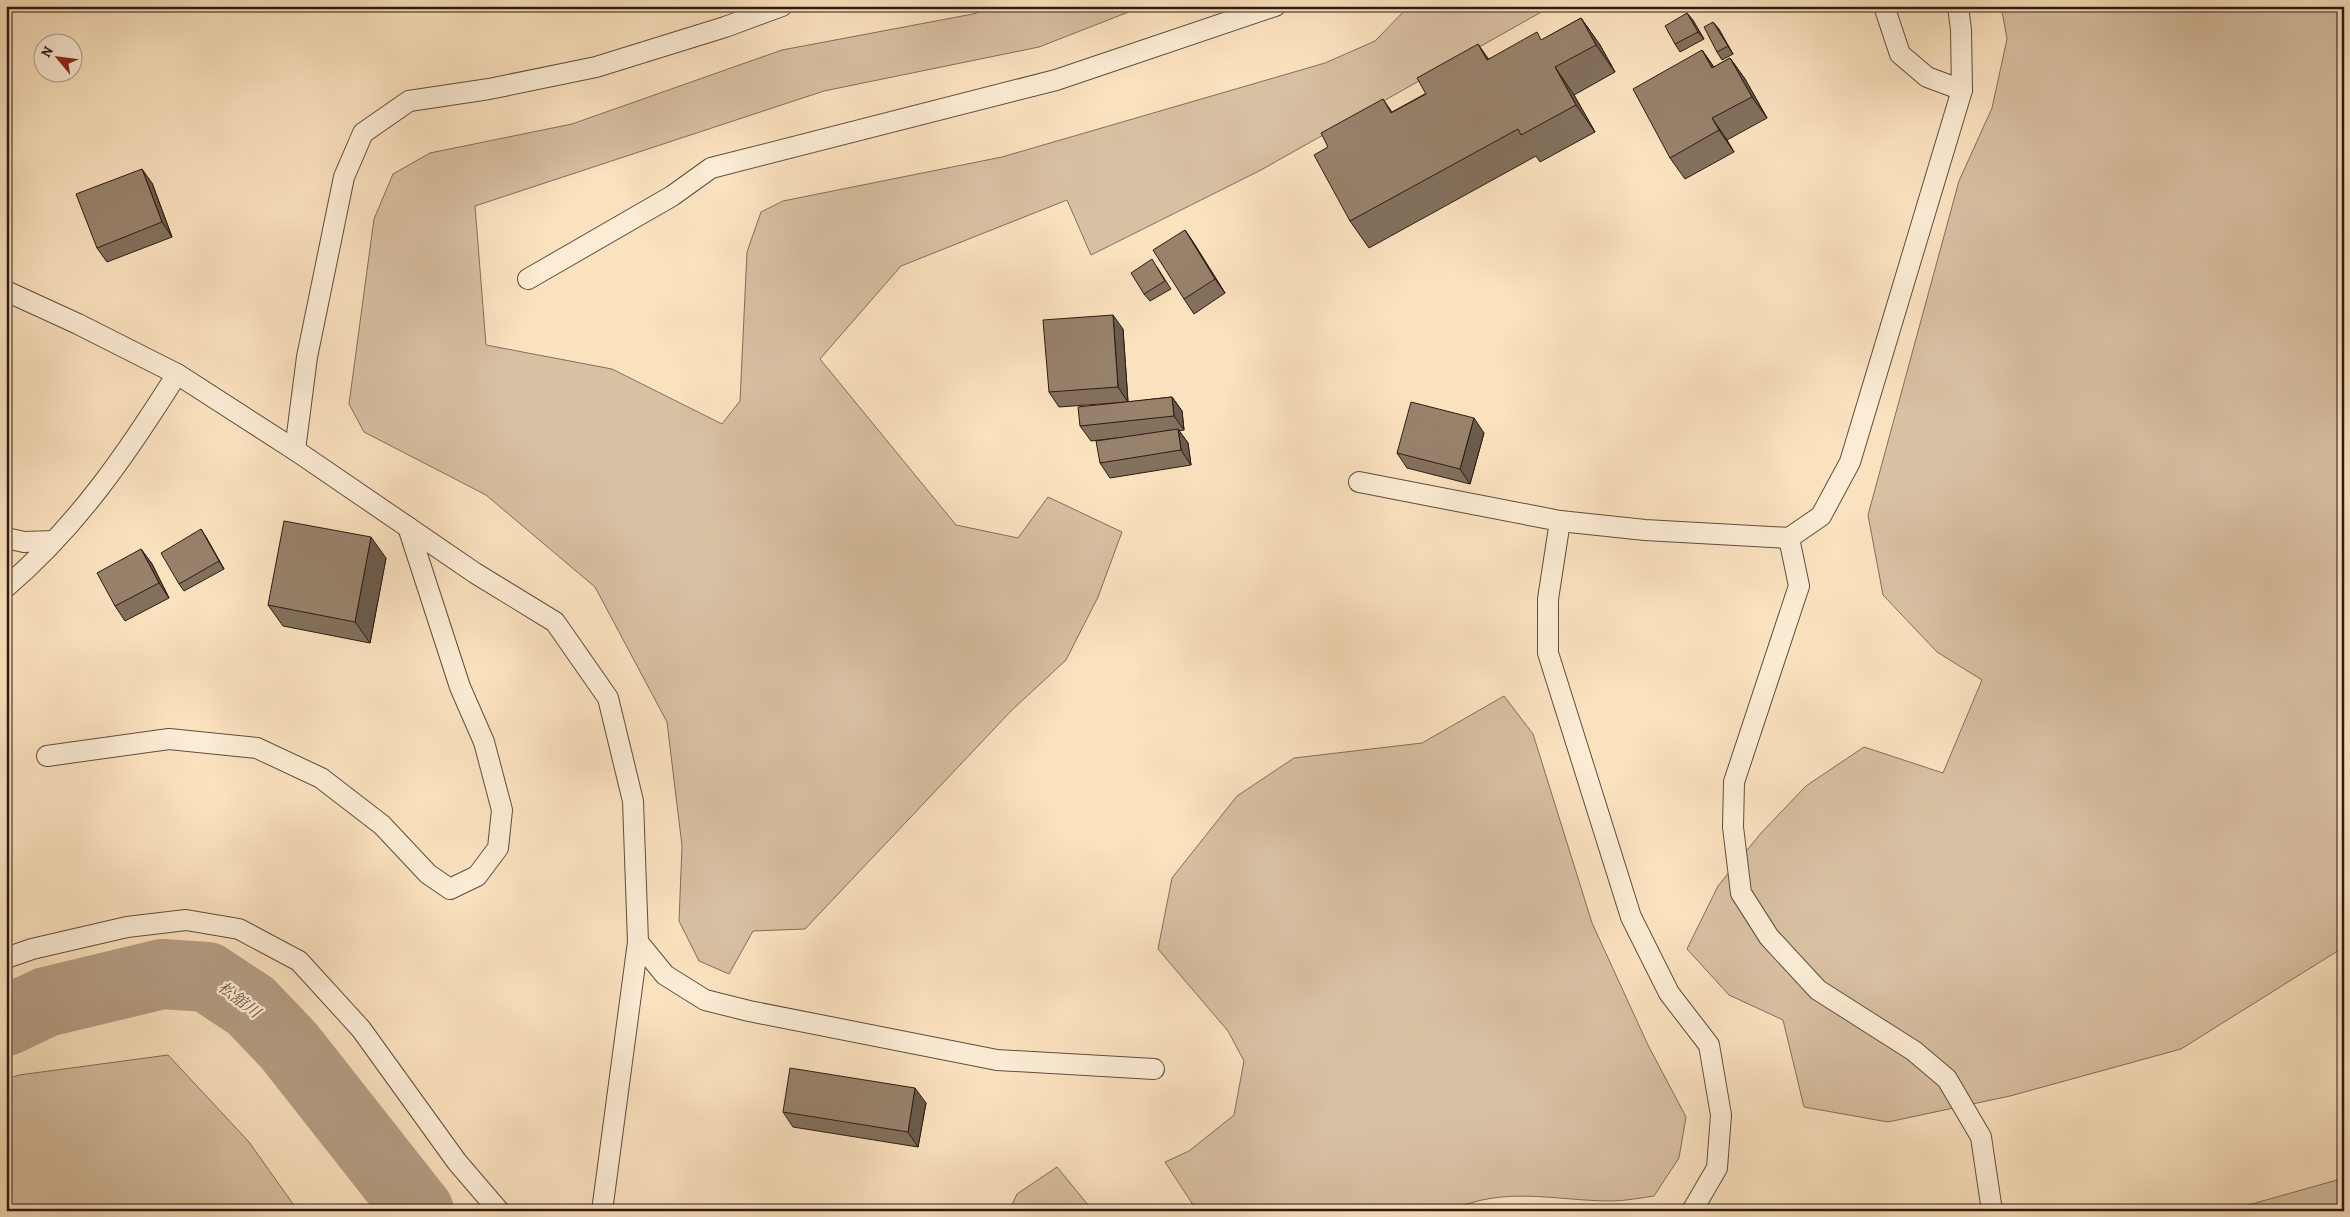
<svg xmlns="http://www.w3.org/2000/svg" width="2350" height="1217" font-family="Alegreya,'Noto Serif JP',serif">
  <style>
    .green { fill: #d8c0a2; stroke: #826e5a }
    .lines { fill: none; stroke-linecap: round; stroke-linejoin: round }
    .river { stroke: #b59e84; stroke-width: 70 }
    .service-casing { stroke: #604d3d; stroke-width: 22 }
    .service { stroke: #fcecd5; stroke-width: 20 }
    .wall { fill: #83705d; stroke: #2d1b12 }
    .shaded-wall { fill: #6a5b4c; stroke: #2d1b12 }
    .building { fill: #98826c; stroke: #2d1b12 }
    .labels { text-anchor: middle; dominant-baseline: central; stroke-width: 4.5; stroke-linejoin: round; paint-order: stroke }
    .water-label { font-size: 16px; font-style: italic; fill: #634f40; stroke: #fcecd5 }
  </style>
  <rect width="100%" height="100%" fill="#fbe2bf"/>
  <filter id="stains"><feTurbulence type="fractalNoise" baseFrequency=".004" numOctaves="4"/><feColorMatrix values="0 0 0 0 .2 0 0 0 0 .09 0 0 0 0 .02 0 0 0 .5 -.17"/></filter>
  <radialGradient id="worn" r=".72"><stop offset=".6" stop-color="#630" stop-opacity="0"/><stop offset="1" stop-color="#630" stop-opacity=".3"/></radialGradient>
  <!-- green -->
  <g class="green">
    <polygon points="997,6 1144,6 1039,47 824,91 475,206 486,345 612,369 722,424 740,401 747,252 761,212 783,201 1002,157 1325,63 1375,41 1409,6 1552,6 1261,170 1091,255 1067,200 901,266 820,359 956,525 1018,538 1048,497 1122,532 1098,597 1066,660 1011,711 805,929 753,931 729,974 699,961 679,921 682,846 667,722 595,587 486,495 364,432 349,404 374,219 393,174 430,153 572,124 782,50 973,14"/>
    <polygon points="2001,6 2344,6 2344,947 2181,1049 2010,1096 1888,1122 1804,1107 1783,1020 1729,995 1687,949 1718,886 1761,833 1806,786 1864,747 1943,773 1982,680 1937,652 1883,595 1868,515 1959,181 1992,108 2007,39"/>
    <path d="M1504,696l29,38 59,189 56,122 38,72 -7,41 -25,38c-14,2 -29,5 -43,5 -54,0 -109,-16 -160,10h-254l-32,-49 24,-11 45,-36 10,-54 -16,-30 -70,-82 14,-71 65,-82 57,-38 128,-15z"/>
    <polygon points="168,1055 249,1142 298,1211 6,1211 6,1079 19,1075"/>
    <polygon points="1057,1167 1093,1211 1009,1211 1017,1194"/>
    <polygon points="2344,1178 2344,1211 2227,1211"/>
  </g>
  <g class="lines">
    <!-- river -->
    <polyline class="river" points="6,1021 46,1002 162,974 207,977 251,1006 289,1046 419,1211"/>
    <!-- service casing -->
    <g class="service-casing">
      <g id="service">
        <polyline points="1884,6 1900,54 1927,77 1962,90"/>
        <polyline points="528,279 672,196 711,168 1056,80 1275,6"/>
        <polyline points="6,291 78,324 177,374 295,450 475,573 555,622 608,698 633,801 638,942 602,1211"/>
        <polyline points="295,450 307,357 344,177 363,133 409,101 489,89 596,67 725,27 782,6"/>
        <polyline points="1359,482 1560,521 1645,530 1789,538 1821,516 1850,462 1962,90 1961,30 1958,6"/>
        <polyline points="1560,521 1548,599 1548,653 1631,917 1669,993 1709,1045 1721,1115 1717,1168 1692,1211"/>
        <polyline points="6,538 24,542 54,541"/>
        <polyline points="1789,538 1799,586 1734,782 1733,827 1741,893 1769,937 1818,990 1914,1051 1947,1079 1981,1137 1992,1211"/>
        <path d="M6,587c71,-60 122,-135 171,-213"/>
        <polyline points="47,756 169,739 257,748 321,778 382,825 428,874 450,889 477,876 498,848 502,810 484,742 460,687 408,527"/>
        <polyline points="638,942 665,975 705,1000 749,1011 997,1060 1154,1069"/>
        <polyline points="6,958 32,949 127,927 186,920 239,929 299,961 361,1029 457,1162 499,1211"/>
      </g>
    </g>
    <!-- service -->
    <use href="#service" class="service"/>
  </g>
  <!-- wall -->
  <g class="wall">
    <polygon points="1687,13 1704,39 1680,52 1675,44"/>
    <polygon points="1581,18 1600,45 1615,72 1574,95 1595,132 1540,162 1536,156 1369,248 1350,221 1328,147 1383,99 1392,112 1488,59 1542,40"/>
    <polygon points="1713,22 1733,54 1722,60 1717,52"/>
    <polygon points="1702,50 1714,67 1730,58 1745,79 1767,118 1727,140 1734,152 1685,179 1670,158"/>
    <polygon points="152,183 172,237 107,262 97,248"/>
    <polygon points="1185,230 1195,245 1225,293 1194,314 1184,299"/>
    <polygon points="1157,267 1171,289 1150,301 1144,294"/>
    <polygon points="1123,329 1128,402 1172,397 1182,411 1184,430 1179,431 1188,443 1191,465 1110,478 1100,463 1117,438 1091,441 1080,426 1128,402 1059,407 1049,392"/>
    <polygon points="1484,433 1470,484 1407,468 1397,453"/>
    <polygon points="206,537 224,569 184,591 179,584"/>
    <polygon points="141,549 152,564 169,598 125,621 115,606"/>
    <polygon points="386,558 370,643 283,626 268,605"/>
    <polygon points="926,1103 918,1147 793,1127 783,1112"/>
  </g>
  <!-- shaded-wall -->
  <g class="shaded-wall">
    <polygon points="1687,13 1693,20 1704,39 1698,32"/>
    <polygon points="1581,18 1600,45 1615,72 1596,45"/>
    <polygon points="1713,22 1719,29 1733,54"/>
    <polygon points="1478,44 1497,71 1487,60"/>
    <polygon points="1702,50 1717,72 1712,68"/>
    <polygon points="1730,58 1745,79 1767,118 1752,97"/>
    <polygon points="1555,67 1574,95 1595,132 1576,105"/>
    <polygon points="1712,118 1727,140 1734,152 1719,130"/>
    <polygon points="142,169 152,183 172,237 162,222"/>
    <polygon points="1185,230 1195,245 1225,293 1215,279"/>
    <polygon points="1113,315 1123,329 1128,402 1118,387"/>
    <polygon points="1172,397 1182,411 1184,430 1174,416"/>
    <polygon points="1474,418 1484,433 1470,484 1460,469"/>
    <polygon points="1178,429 1188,443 1191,465 1181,450"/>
    <polygon points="201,529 206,537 224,569 219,561"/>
    <polygon points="371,537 386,558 370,643 355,622"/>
    <polygon points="141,549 152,564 169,598 159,583"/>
    <polygon points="915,1088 926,1103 918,1147 908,1132"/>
  </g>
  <!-- building -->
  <g class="building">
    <polygon points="1687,13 1698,32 1675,44 1665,26"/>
    <polygon points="1581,18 1596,45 1555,67 1576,105 1521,135 1518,129 1350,221 1314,155 1328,147 1321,133 1383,99 1391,113 1426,94 1417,78 1478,44 1487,60 1537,32 1541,40"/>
    <polygon points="1713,22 1728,46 1717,52 1704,27"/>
    <polygon points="1702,50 1712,68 1730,58 1752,97 1712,118 1719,130 1670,158 1633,89"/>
    <polygon points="142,169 162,222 97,248 76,194"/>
    <polygon points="1185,230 1215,279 1184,299 1153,250"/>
    <polygon points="1152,259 1165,281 1144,294 1131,273"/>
    <polygon points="1113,315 1118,387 1049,392 1043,320"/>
    <polygon points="1172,397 1174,416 1080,426 1078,407"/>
    <polygon points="1411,402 1474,418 1460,469 1397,453"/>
    <polygon points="1178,429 1181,450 1100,463 1096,441"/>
    <polygon points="284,521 371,537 355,622 268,605"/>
    <polygon points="201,529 219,561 179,584 161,553"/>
    <polygon points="141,549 159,583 115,606 97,573"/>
    <polygon points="790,1068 915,1088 908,1132 783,1112"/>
  </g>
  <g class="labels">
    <!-- water labels -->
    <g class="water-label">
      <text transform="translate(239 1000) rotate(38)">松舘川</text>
    </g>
  </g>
  <!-- margin -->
  <rect width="2350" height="1217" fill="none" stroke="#fbe2bf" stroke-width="25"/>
  <rect x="8" y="8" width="2335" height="1202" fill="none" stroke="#2d1b12" stroke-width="2.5"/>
  <rect x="12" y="12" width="2325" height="1192" fill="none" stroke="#2d1b12"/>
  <!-- north arrow -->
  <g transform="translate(58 58) rotate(299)"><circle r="24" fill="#fcecd5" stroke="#a99887"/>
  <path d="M0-4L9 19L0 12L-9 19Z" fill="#8f2418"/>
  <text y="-8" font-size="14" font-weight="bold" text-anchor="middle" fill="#2d1b12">N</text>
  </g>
  <rect width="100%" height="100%" filter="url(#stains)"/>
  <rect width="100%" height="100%" fill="url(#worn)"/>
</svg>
